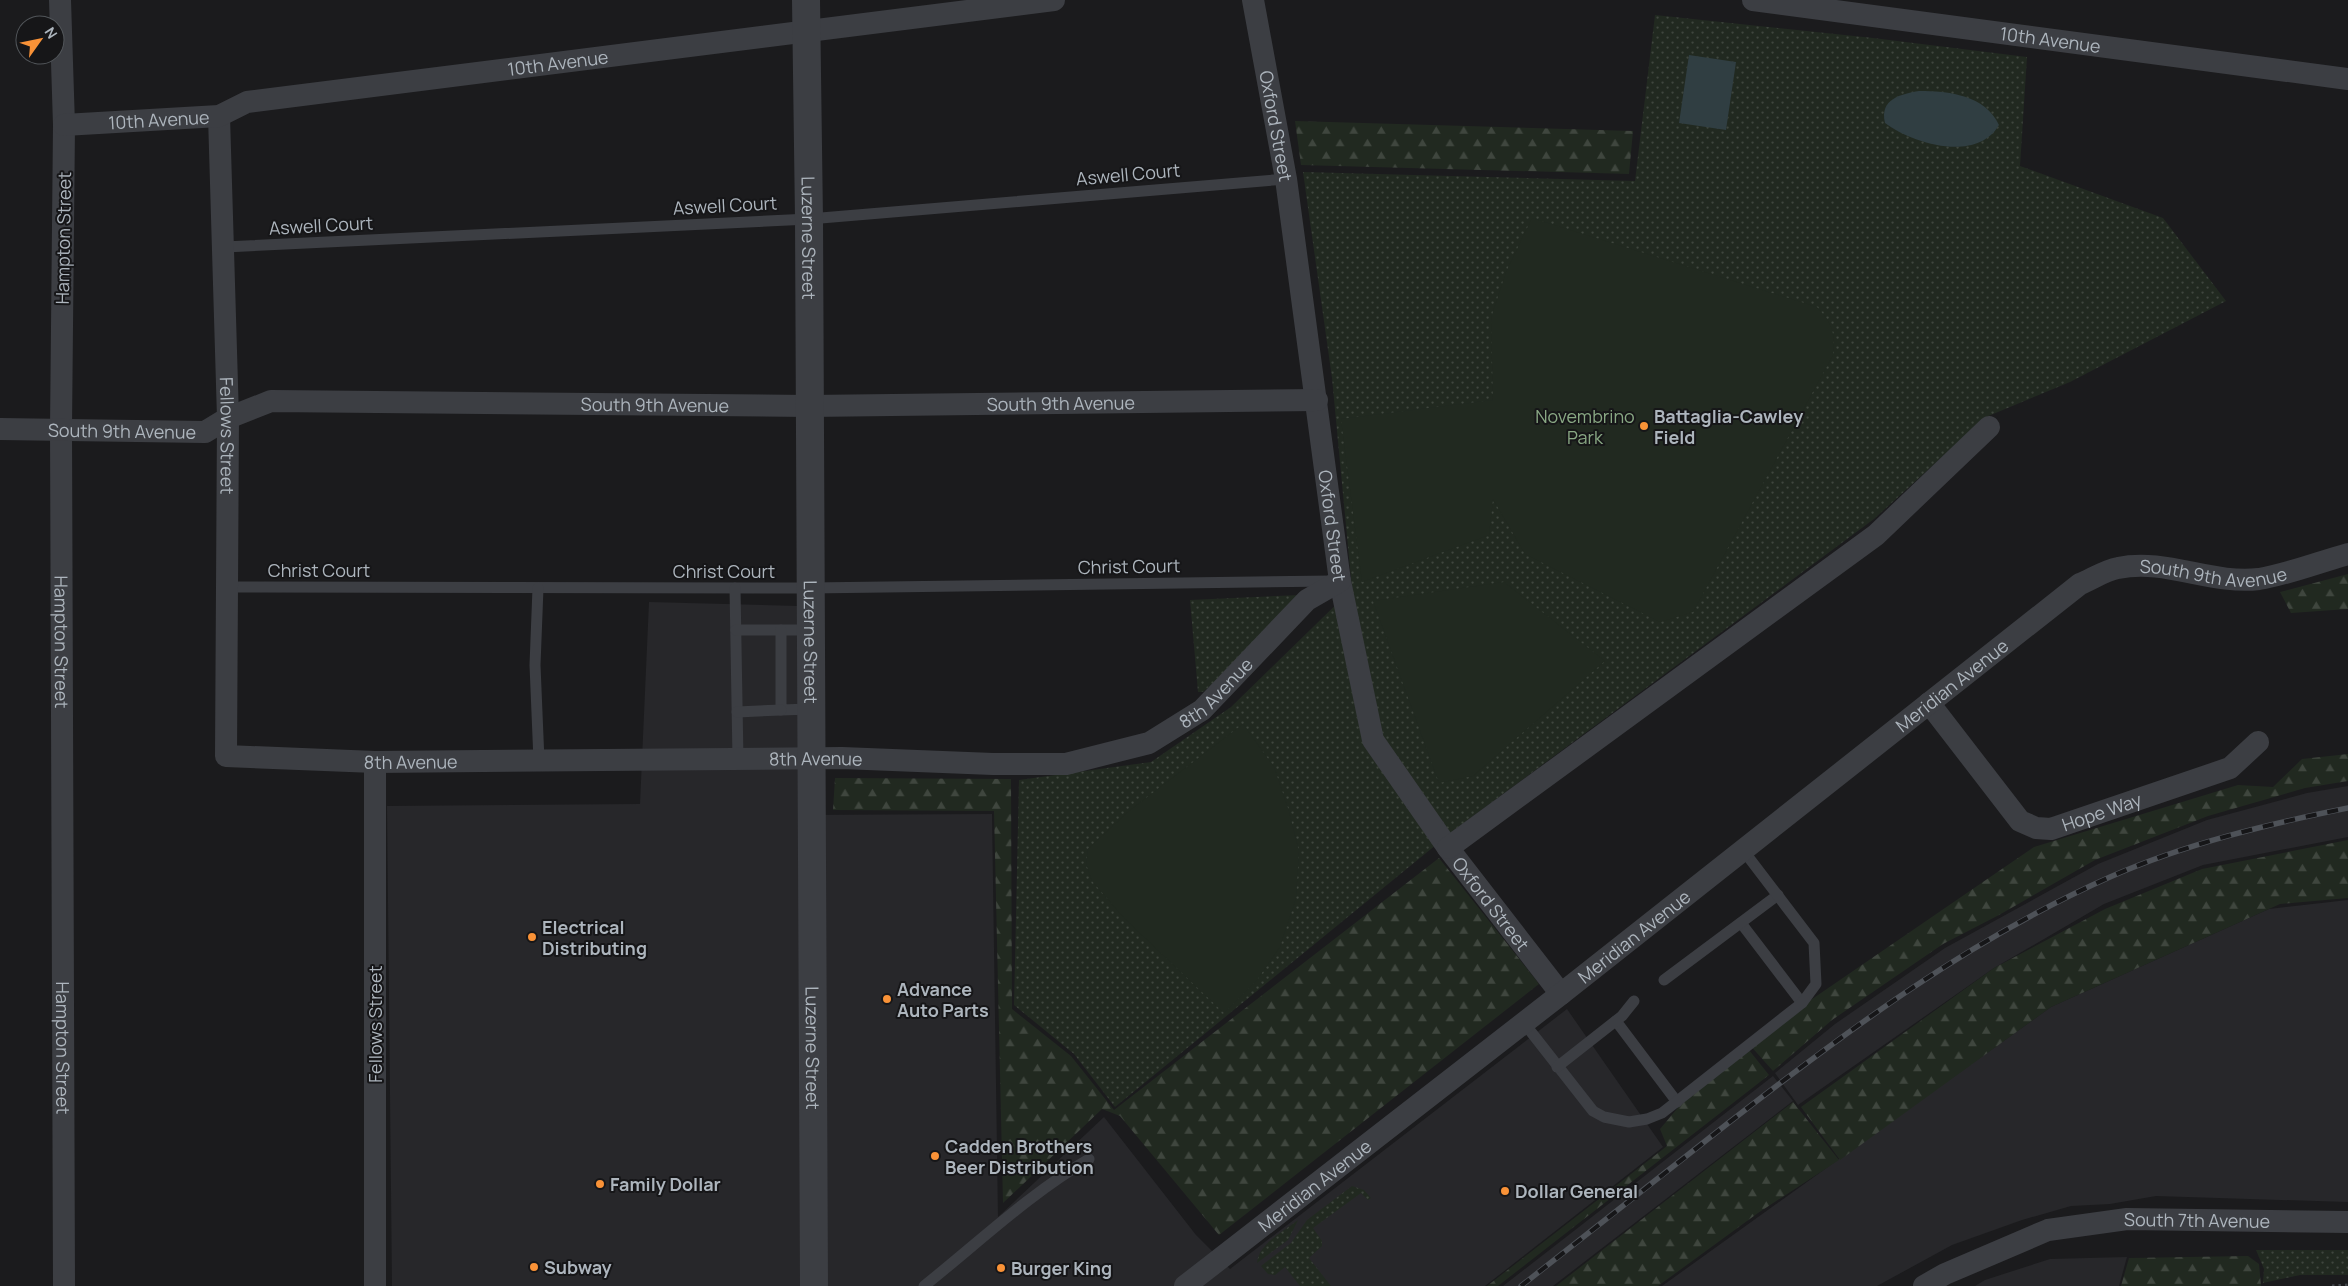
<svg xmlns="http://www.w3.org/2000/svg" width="2348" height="1286" font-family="Manrope,sans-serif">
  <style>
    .built { fill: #27272a }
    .grass { fill: url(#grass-dots) }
    .forest { fill: url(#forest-firs) }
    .pitch { fill: #212920 }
    .water { fill: #303e42 }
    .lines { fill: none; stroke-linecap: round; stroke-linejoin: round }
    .path { stroke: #41454a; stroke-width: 3; stroke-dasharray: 2.5 4; stroke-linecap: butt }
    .service { stroke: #3c3e43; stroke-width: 11 }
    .minor { stroke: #3c3e43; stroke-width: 22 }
    .tertiary { stroke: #3c3e43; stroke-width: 28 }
    .rail-casing { stroke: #4e5258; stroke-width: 5.5 }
    .rail { stroke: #161618; stroke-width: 4; stroke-dasharray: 11; stroke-linecap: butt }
    .poi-dot { fill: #f99237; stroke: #161618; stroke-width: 2 }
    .labels { text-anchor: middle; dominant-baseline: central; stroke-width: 4; stroke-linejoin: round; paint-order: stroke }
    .street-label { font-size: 18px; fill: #adb5bd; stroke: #161618 }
    .park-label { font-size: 18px; fill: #89a884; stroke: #161618 }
    .poi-label { font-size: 18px; font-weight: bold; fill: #adb5bd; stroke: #161618; text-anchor: start }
  </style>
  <defs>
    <pattern id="grass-dots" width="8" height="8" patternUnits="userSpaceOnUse" patternTransform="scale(1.25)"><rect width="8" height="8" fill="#212920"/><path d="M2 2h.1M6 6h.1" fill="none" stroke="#3f463e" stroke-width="1.8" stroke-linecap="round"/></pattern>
    <pattern id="forest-firs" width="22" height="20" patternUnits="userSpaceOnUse" patternTransform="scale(1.25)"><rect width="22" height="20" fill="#212920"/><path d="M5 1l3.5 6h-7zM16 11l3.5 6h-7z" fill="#3f463e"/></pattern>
  </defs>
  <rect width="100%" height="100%" fill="#1b1b1d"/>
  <!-- built -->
  <g class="built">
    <polygon points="649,602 798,606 800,815 992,814 998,1217 1104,1117 1196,1235 1230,1269 1567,1009 1663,1147 1485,1286 392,1286 387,806 640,804"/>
    <polygon points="2348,786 2348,837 2203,865 2104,904 1994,968 1798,1105 1775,1073 1835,1024 1945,948 2098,864 2207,820 2307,793"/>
    <polygon points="2348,900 2348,1202 2156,1196 2110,1204 2071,1206 2022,1220 1952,1245 1877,1286 1662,1286 2051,1007 2269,909"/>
    <polygon points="1773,1076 1793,1101 1553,1286 1503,1286"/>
    <polygon points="2127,1257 2119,1286 1975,1286 1985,1280 2050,1259"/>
  </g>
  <!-- grass -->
  <g class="grass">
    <polygon points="1655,15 1873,38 2027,57 2020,166 2163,218 2226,301 2070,382 1986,417 1874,519 1453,831 1115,1107 1074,1054 1014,1005 1019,780 1151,762 1231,707 1352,589 1332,378 1303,172 1635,181"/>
    <polygon points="1300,595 1225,673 1203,692 1198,692 1190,600"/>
    <polygon points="1352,1186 1364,1190 1371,1198 1368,1200 1361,1193 1313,1228 1322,1241 1322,1246 1309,1258 1331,1286 1300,1286 1285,1267 1275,1275 1268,1274 1261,1266 1291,1243 1307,1220"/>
    <path d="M1298,1220l-10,20 -31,23c2,-20 26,-31 41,-43z"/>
    <polygon points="2256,1250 2348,1250 2348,1275 2300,1275 2263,1283 2264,1269"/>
  </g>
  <!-- forest -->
  <g class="forest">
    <polygon points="1295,121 1633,131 1629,174 1301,165"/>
    <polygon points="2348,574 2348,609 2291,613 2280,592"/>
    <polygon points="2348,754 2348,781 2305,788 2208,816 2095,860 1999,915 1943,944 1832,1020 1773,1071 1748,1043 2034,847 2238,785 2273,787 2302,759"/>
    <polygon points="835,778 1011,779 1012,1009 1071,1056 1114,1110 1439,858 1539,984 1219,1235 1120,1116 1102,1109 1003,1203 994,811 833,810"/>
    <polygon points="2348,840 2348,898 2280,904 2051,1007 1840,1160 1801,1107 1994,968 2105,909 2202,869"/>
    <polygon points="1745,1045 1769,1075 1498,1286 1487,1286 1667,1146 1660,1129 1708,1072"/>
    <polygon points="1793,1102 1839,1160 1758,1213 1658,1286 1556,1286"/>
    <polygon points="2248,1256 2259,1264 2261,1286 2121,1286 2129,1258"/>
  </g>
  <!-- pitch -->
  <g class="pitch">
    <path d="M1532,218l285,89c16,18 18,24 16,48l-140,257 -33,10 -135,-68 -32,-55 -4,36 -127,47 -21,-163 152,-19 -2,-82 15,-46z"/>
    <polygon points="1504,582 1605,661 1473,776 1439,783 1373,601"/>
    <polygon points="1243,724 1274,767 1288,808 1299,851 1296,898 1280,947 1257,980 1224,1013 1124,918 1092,881 1086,864 1088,849 1129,811"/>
  </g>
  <!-- water -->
  <g class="water">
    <polygon points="1689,55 1736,62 1726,130 1679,123"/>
    <path d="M1919,91c30,0 66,4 80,34 -22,38 -86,19 -114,-2 -6,-24 16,-29 34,-32z"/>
  </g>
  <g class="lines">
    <!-- path -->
    <polyline class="path" points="2332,1286 2348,1285"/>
    <!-- service -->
    <g class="service">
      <polyline points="225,247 809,219 1286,179"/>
      <polyline points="229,587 810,588 1333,581"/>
      <polyline points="538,588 535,665 539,761"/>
      <polyline points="735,588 738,760"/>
      <polyline points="736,630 811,630"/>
      <polyline points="781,630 781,710 810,709"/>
      <polyline points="737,712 781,710"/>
      <polyline points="1741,923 1802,1003"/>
      <polyline points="1664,980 1778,895"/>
      <polyline points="1616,1021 1677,1102"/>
      <polyline points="1524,1023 1593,1111 1604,1117 1629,1122 1647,1119 1662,1113 1802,1003 1816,984 1814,943 1743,850"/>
      <polyline points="1557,1067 1622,1016 1634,1001"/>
      <path d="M924,1286c54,-43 105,-92 165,-127"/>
    </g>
    <!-- minor -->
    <g class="minor">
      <path id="s1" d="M60,0l4,125 -3,303 3,858"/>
      <path id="s2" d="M1253,0l33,179 54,402 33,159 75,108 113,146"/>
      <path id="s3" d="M1753,0l595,79"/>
      <path id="s4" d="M219,116l9,302 -2,338 149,6 467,-4 151,6h73l83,-21 53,-33 105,-110 33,-19"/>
      <path id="s5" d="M64,125l155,-9 28,-14 807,-102"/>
      <path id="s6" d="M0,429l205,3 23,-14 43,-17 538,5 508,-6"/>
      <path id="s7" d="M1929,703l91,118 16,7 15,1 179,-61 28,-26"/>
      <polyline points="1448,848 1876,535 1989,427"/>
      <polyline points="375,1286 375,762"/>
      <path id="s8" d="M1185,1286l376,-292 519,-410c12,-5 26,-14 38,-16 48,-10 94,17 141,11 30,-5 60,-17 89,-25"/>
      <path id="s9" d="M1924,1286l21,-12 103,-44 79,-11 221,3"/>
    </g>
    <!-- tertiary -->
    <path class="tertiary" id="s10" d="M806,0l3,219 5,1067"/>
    <!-- rail casing -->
    <g class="rail-casing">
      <path id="rail" d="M1521,1286c69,-54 138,-108 206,-162 121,-94 243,-185 383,-247 75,-33 158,-53 238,-69"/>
    </g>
    <!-- rail -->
    <use href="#rail" class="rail"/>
  </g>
  <!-- markers -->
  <g class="poi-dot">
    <circle cx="1644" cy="426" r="5"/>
    <circle cx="532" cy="937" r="5"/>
    <circle cx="887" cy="999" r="5"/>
    <circle cx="935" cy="1156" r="5"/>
    <circle cx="600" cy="1184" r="5"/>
    <circle cx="1505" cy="1191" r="5"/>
    <circle cx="534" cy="1267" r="5"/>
    <circle cx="1001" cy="1268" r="5"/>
  </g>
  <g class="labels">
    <!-- street labels -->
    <g class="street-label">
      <text stroke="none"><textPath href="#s3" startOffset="300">10th Avenue</textPath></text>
      <text stroke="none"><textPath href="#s5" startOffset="500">10th Avenue</textPath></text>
      <text stroke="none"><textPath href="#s5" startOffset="95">10th Avenue</textPath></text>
      <text stroke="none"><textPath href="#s2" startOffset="128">Oxford Street</textPath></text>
      <text transform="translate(1128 174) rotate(-5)">Aswell Court</text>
      <text transform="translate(725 205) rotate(-3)">Aswell Court</text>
      <text transform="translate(321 225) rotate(-3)">Aswell Court</text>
      <text transform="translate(63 238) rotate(-89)">Hampton Street</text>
      <text stroke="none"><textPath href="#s10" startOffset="238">Luzerne Street</textPath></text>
      <text stroke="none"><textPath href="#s6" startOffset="1068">South 9th Avenue</textPath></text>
      <text stroke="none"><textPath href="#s6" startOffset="662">South 9th Avenue</textPath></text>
      <text stroke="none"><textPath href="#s6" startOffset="122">South 9th Avenue</textPath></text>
      <text stroke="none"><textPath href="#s4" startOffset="320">Fellows Street</textPath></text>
      <text stroke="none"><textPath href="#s2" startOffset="532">Oxford Street</textPath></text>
      <text transform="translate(1129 566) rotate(-1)">Christ Court</text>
      <text stroke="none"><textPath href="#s8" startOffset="1275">South 9th Avenue</textPath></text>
      <text x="319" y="570">Christ Court</text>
      <text x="724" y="571">Christ Court</text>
      <text stroke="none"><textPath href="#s1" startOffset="642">Hampton Street</textPath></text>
      <text stroke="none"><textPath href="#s10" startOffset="642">Luzerne Street</textPath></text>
      <text stroke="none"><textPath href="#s8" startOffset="974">Meridian Avenue</textPath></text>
      <text stroke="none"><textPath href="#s4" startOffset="1650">8th Avenue</textPath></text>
      <text stroke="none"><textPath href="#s4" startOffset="1230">8th Avenue</textPath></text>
      <text stroke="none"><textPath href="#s4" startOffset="825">8th Avenue</textPath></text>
      <text stroke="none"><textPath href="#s7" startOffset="235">Hope Way</textPath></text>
      <text stroke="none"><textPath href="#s2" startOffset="952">Oxford Street</textPath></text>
      <text stroke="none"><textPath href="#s8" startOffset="569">Meridian Avenue</textPath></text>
      <text transform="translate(375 1024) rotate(-90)">Fellows Street</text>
      <text stroke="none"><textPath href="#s1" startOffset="1048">Hampton Street</textPath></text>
      <text stroke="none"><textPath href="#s10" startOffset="1048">Luzerne Street</textPath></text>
      <text stroke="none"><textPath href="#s8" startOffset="164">Meridian Avenue</textPath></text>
      <text stroke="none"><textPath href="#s9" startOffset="286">South 7th Avenue</textPath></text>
    </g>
    <!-- park labels -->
    <g class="park-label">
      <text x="1585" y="416">Novembrino<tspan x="1585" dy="21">Park</tspan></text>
    </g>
    <!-- poi labels -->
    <g class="poi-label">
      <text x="1654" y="416">Battaglia-Cawley<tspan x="1654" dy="21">Field</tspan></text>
      <text x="542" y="927">Electrical<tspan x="542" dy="21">Distributing</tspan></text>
      <text x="897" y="989">Advance<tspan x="897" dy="21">Auto Parts</tspan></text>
      <text x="945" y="1146">Cadden Brothers<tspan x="945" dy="21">Beer Distribution</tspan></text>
      <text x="610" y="1184">Family Dollar</text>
      <text x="1515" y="1191">Dollar General</text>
      <text x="544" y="1267">Subway</text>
      <text x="1011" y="1268">Burger King</text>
    </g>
  </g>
  <!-- north arrow -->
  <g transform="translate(40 40) rotate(57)"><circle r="24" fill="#161618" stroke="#52565a"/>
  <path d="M0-4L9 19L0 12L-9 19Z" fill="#f99237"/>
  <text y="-8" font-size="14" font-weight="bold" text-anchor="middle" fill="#adb5bd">N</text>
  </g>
</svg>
